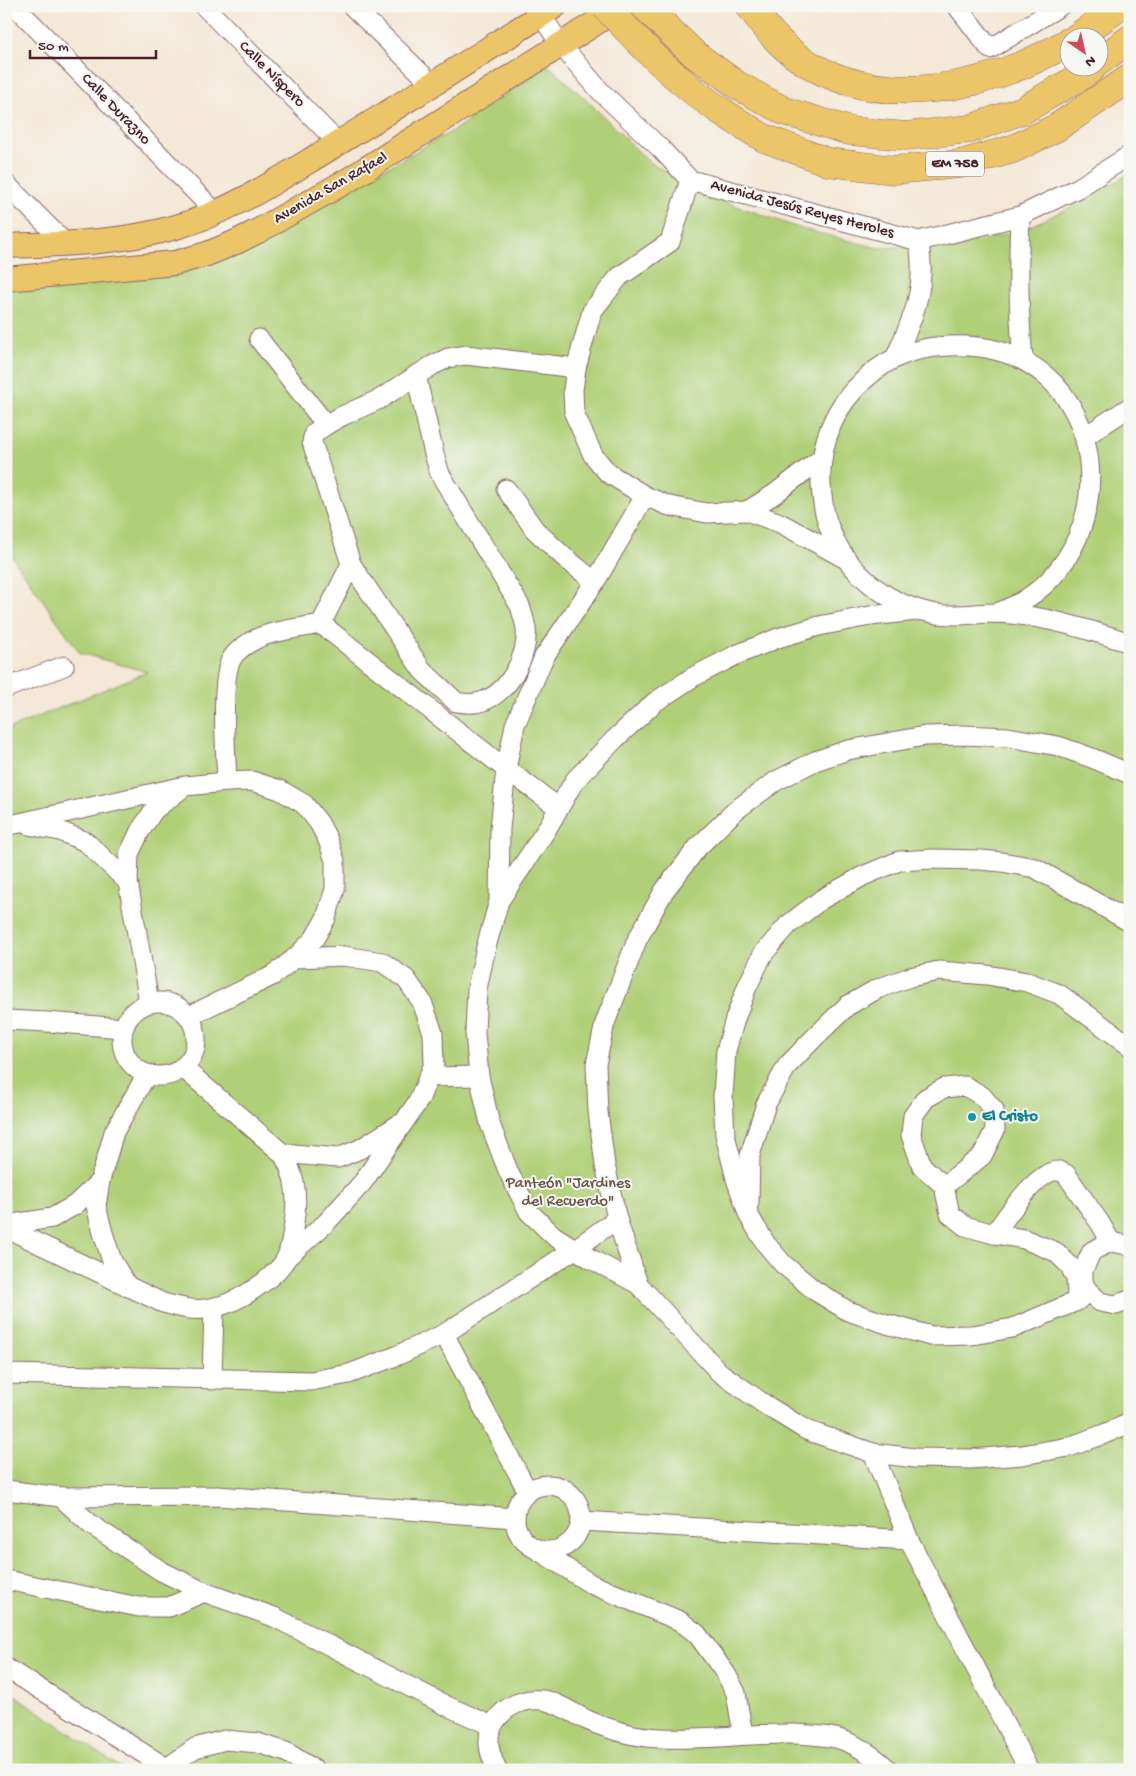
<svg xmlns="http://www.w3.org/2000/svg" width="1136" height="1776" font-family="'Gochi Hand',sans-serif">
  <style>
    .green { fill: #b0d078; stroke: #7d7852 }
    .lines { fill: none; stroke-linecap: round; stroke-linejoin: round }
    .minor-casing { stroke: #866566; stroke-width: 21 }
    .major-casing { stroke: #866566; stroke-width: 26 }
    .highway-casing { stroke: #866566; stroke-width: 29 }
    .minor { stroke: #fff; stroke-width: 19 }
    .major { stroke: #edc569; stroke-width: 24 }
    .highway { stroke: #edc569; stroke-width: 28 }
    .highway-bridge-casing { stroke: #866566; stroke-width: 29; stroke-linecap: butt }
    .highway-bridge { stroke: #edc569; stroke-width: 28 }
    .culture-dot { fill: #0f9aa8; stroke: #f6f6f2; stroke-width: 2 }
    .labels { text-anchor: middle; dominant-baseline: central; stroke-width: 4; stroke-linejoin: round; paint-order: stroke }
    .shield { fill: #f6f6f2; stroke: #7e6067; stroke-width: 1 }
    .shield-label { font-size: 15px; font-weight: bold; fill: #4a1f2b }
    .street-label { font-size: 16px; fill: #4a1f2b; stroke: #f6f6f2 }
    .culture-label { font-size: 16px; font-weight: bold; fill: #0d838f; stroke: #f6f6f2; text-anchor: start }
    .park-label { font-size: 16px; fill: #695442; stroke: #f6f6f2 }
  </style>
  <rect width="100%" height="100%" fill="#f6f6f2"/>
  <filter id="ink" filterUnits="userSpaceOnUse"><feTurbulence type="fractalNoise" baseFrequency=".02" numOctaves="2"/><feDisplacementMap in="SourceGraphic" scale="10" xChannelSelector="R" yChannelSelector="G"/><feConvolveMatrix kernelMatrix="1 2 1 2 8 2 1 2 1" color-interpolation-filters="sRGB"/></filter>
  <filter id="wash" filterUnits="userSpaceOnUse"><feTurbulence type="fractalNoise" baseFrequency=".0096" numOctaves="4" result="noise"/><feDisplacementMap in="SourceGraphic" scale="20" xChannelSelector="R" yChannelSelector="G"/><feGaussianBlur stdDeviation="1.12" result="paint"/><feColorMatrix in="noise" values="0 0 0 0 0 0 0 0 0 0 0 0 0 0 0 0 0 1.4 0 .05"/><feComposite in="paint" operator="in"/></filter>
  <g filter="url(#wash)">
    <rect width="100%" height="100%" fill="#f4e7d5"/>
    <!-- green -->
    <g class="green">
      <polygon points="548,65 591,104 648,161 680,180 728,203 802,229 878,248 981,241 1024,229 1082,202 1130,173 1130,1770 161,1770 6,1656 6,730 147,672 80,653 6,548 6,283 176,265 354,186 454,130"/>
      <polygon points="6,1689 124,1770 6,1770"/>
    </g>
  </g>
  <g filter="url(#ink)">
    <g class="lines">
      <!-- minor casing -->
      <g class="minor-casing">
        <g id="minor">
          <polyline points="15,6 216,213"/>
          <polyline points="204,6 338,143"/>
          <polyline points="352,6 433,85"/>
          <polyline points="533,6 541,15 561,45 601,92 661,149 690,180 919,241 1020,216 1078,188 1130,155"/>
          <polyline points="957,6 990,49 1060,6"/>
          <polyline points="690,180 670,242 619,277 592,311 576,368 573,390 574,413 593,455 608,473 645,496 669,506 707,513 747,511 780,523 844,558"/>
          <polyline points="6,184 65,243"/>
          <path d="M1020,216c-2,48 -2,95 3,142"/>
          <polyline points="259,339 326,425"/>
          <path d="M896,356c11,-25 24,-52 25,-81 1,-11 -1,-23 -2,-34"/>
          <polyline points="1090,433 1130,407"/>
          <polyline points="506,489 535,530 564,557 595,582"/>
          <polyline points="747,511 773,495 822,458"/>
          <path d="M351,564l71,106 34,32c6,1 13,2 19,1 31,-4 54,-46 51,-74 -1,-8 -4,-16 -6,-23l-80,-132 -6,-20 -18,-79"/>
          <path d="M997,613c139,-50 121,-276 -49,-267 -40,2 -66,14 -93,43 -27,28 -38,69 -33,107 6,61 56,108 115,118 20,3 40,-1 60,-1 45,2 90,16 133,30"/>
          <polyline points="321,624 351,564 312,442 314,433 326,425 342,416 380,399 433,365 448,358 466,355 576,368"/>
          <polyline points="6,688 64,666"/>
          <polyline points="1130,774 1092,758 1058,746 1008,737 964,735 925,736 848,750 815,761 776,781 736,810 698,847 664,891 637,940 605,1023 596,1064 598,1112 605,1165 617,1219 638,1284 719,1372 764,1404 806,1430 873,1453 915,1458 970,1459 1022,1455 1069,1447 1104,1434 1130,1423"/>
          <path d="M227,782c-1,-27 -7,-100 4,-122 5,-10 17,-17 27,-22 18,-8 43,-10 63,-14l185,145 53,39"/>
          <polyline points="28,825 60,831 86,842 128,882"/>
          <polyline points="6,826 185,786 227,782 252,781 280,790 304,804 319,823 328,840 335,861 335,889 326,918 314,939 295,958 272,976 189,1016"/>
          <polyline points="499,901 545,832 575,780 615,739 655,702 693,677 736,655 778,638 819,626 870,616 917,611"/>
          <circle cx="159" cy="1039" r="37"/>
          <polyline points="149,1002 128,882 129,854 140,831 154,810 180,790"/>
          <polyline points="6,1020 47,1022 123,1028"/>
          <polyline points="428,1077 479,1076"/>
          <polyline points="282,1153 338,1158 360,1149 398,1125"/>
          <polyline points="944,1186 982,1156 995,1130 994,1110 982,1096 965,1086 944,1088 926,1098 913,1116 911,1135 922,1166 944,1186 950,1214 965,1226 994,1234 1024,1239 1056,1252 1070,1266 1076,1279 1077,1301"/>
          <polyline points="749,1203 750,1155 766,1104 787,1066 814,1038 847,1006 877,989 910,977 939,971 987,975 1027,982 1059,994 1130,1046"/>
          <polyline points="6,1225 52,1218 75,1205 100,1181"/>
          <path d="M6,1228l157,75c9,2 18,5 27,6 27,3 53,-11 74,-27 9,-7 18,-15 23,-25 4,-11 5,-23 7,-34 4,-26 2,-48 -12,-70l-100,-86"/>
          <path d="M994,1234c11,-15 45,-66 65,-63 0,0 6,3 7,3l34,49 11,19"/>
          <polyline points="1130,1247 1127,1245 1111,1242 1092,1251 1083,1270 1083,1282 1088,1291 1100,1302 1116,1305 1130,1300"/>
          <polyline points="286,1258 326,1223 363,1182 419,1100 434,1064 433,1033 422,1002 406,979 382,962 344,956 295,958"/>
          <polyline points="638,1284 591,1259 554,1236 529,1212 509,1173 490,1124 479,1076 475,1033 477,989 486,947 499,901 500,829 506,769 515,725 544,657 595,582 645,496"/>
          <polyline points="128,1287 112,1261 103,1233 96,1206 100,1181 114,1132 147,1074"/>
          <polyline points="1088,1291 1077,1301 1013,1328 972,1335 931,1336 887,1324 848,1311 814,1290 783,1264 766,1244 749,1216 736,1179 725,1135 723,1096 726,1051 735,1019 747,987 763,954 788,925 822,899 863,876 899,861 933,859 981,860 1002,862 1035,868 1130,922"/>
          <polyline points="444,1334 528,1492"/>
          <polyline points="6,1374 311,1381 349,1374 396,1356 444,1334 575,1249 617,1219"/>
          <polyline points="212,1380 214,1307"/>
          <polyline points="873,1453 909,1540 1029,1770"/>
          <circle cx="548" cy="1518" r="33"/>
          <polyline points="6,1490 61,1497 90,1524 161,1571 204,1592 274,1617 447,1706 492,1726"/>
          <polyline points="61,1497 217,1496 515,1518"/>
          <polyline points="581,1521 909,1540"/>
          <polyline points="533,1547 591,1584 680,1621 697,1634 726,1674 736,1693 743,1735"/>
          <polyline points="6,1580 139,1607 169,1607 204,1592"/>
          <polyline points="6,1668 170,1770"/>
          <polyline points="167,1768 195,1748 225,1740 258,1743 286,1752 315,1770"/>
          <path d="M497,1770c-8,-17 -13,-33 -1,-50 10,-14 27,-22 46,-20 15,2 31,13 45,20 23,10 47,17 73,18 45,2 90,-5 136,-4 15,1 34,1 49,7 16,6 31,17 44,29"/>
        </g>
      </g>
      <!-- major casing -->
      <g class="major-casing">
        <g id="major">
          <path d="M6,246c56,-2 115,-3 170,-19 54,-15 103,-48 151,-77 77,-47 152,-95 228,-144"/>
          <polyline points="6,279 175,263 207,254 236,242 258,231 350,179 622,6"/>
        </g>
      </g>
      <!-- highway casing -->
      <g class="highway-casing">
        <g id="highway">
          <polyline points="644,6 694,54 737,85 784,111 850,131 906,136 970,129 1023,110 1078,78 1092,68"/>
          <path d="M750,6c13,19 28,37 46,50 82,58 192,33 272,-14"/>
          <polyline points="1076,38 1120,6"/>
          <polyline points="1098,62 1130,39"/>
          <polyline points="764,138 828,162 894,170 960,164 1013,149 1056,128 1130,78"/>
        </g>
      </g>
      <!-- minor -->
      <use href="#minor" class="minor"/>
      <!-- major -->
      <use href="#major" class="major"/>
      <!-- highway -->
      <use href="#highway" class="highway"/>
      <!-- highway-bridge casing -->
      <g class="highway-bridge-casing">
        <path id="highway-bridge" d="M605,6c24,25 47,51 74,73 26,23 55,41 85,59"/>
      </g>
      <!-- highway-bridge -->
      <use href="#highway-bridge" class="highway-bridge"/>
    </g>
  </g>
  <!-- markers -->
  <circle class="culture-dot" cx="972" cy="1117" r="5"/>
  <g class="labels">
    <!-- shield labels -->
    <rect class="shield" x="926" y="151.5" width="58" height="25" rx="4"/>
    <g class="shield-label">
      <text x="955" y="164">EM 758</text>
    </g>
    <!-- street labels -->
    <g class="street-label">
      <text transform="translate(271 75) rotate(45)">Calle Níspero</text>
      <text transform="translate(115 110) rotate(46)">Calle Durazno</text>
      <text transform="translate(331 189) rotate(-30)">Avenida San Rafael</text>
      <text transform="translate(802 210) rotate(15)">Avenida Jesús Reyes Heroles</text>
    </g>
    <!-- culture labels -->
    <g class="culture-label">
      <text x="982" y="1117">El Cristo</text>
    </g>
    <!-- park labels -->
    <g class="park-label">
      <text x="568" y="1184">Panteón "Jardines<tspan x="568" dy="18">del Recuerdo"</tspan></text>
    </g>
  </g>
  <!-- margin -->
  <rect width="1136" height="1776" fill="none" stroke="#f6f6f2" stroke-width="25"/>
  <!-- north arrow -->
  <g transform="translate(1084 52) rotate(146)"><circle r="24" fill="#f6f6f2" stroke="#b1a0a2"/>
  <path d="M0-4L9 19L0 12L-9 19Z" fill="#d1495b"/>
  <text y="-8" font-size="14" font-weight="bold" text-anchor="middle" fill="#4a1f2b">N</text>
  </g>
  <!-- scale -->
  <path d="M30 50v8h126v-8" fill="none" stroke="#4a1f2b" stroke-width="2.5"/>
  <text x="38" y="50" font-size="15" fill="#4a1f2b" stroke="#f6f6f2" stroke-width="4" paint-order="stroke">50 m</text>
</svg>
